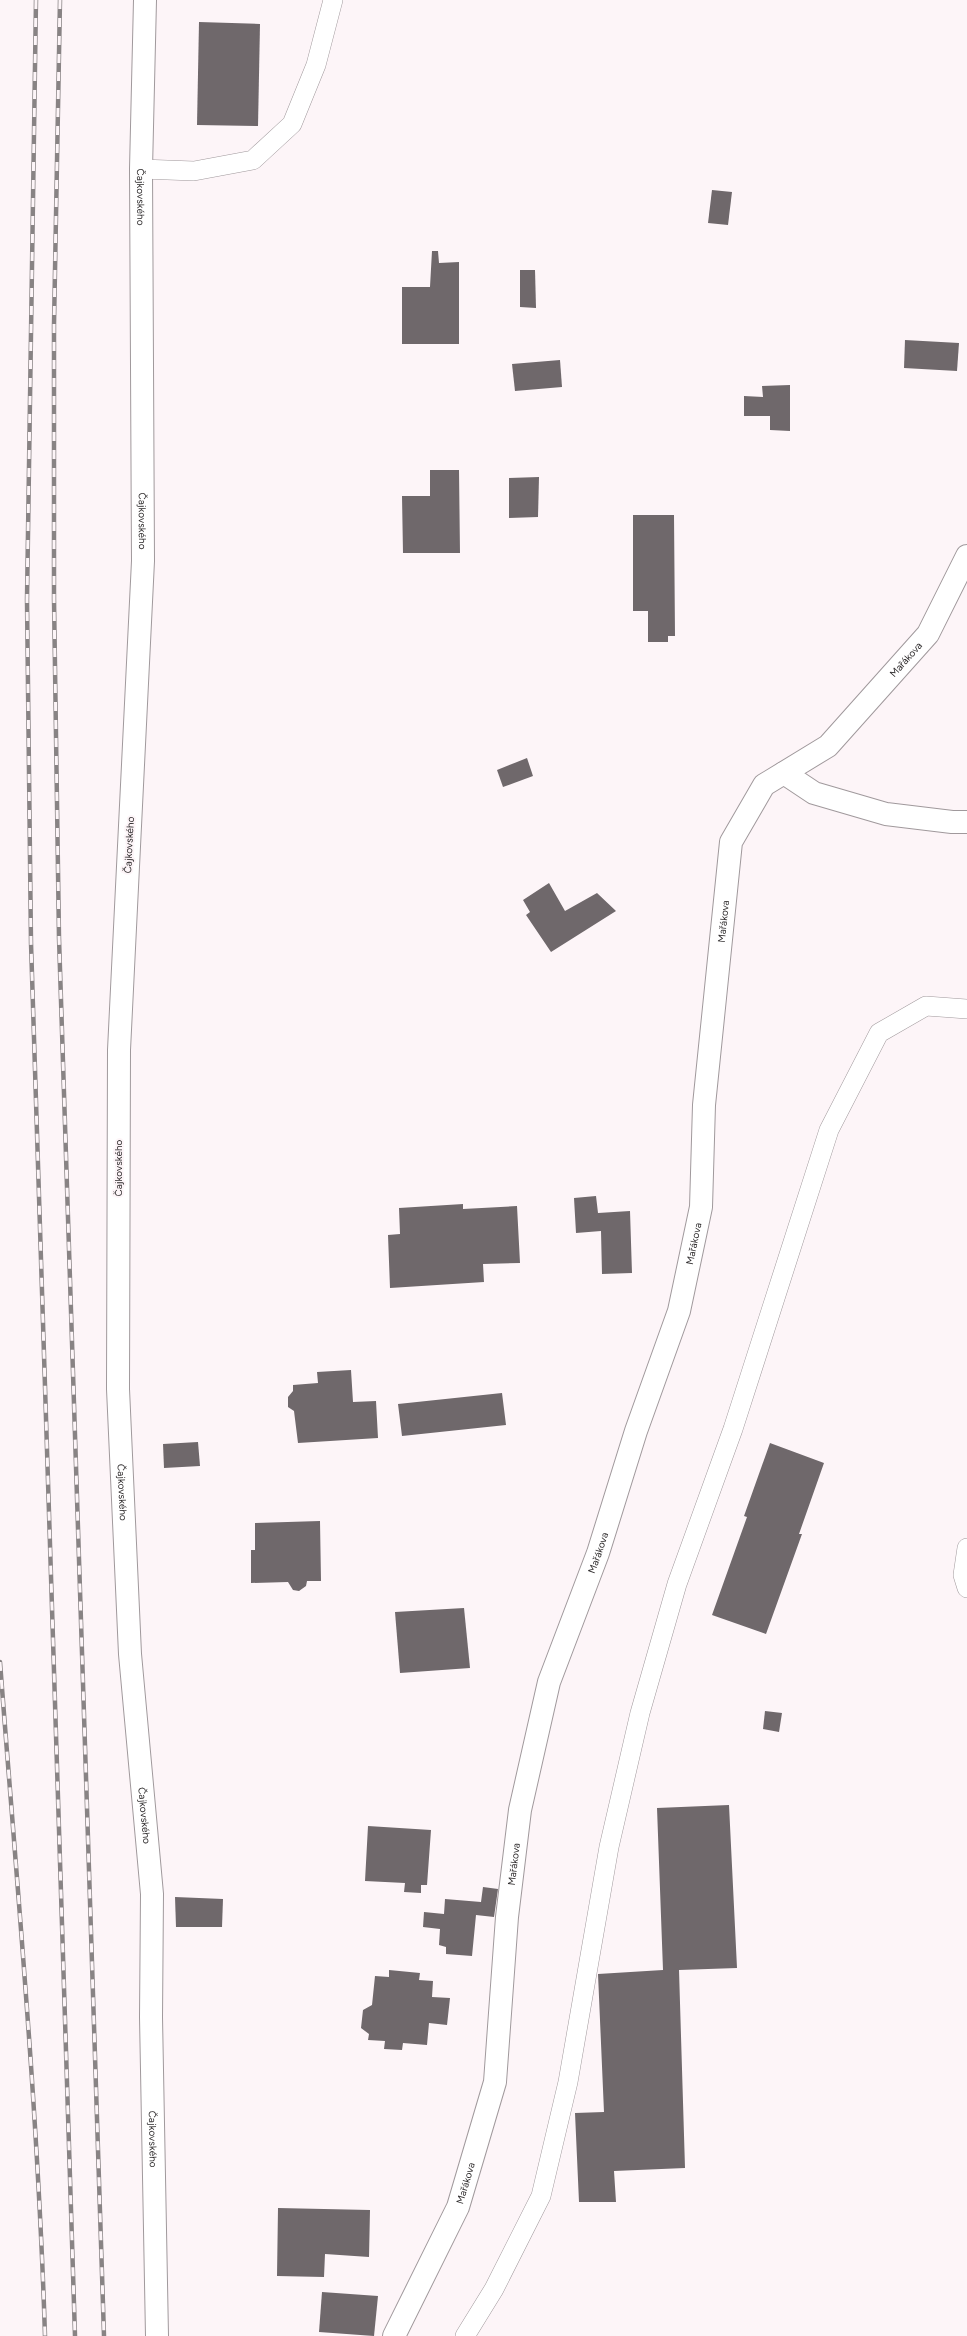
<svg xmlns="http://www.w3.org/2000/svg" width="967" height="2336" font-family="Figtree,sans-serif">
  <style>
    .building { fill: #6f686b }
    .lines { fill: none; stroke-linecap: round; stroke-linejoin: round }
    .lane-casing { stroke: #a0999c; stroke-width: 20 }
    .street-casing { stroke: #a0999c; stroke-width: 24 }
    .lane { stroke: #fff; stroke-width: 19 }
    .street { stroke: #fff; stroke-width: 22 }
    .rail-casing { stroke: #888384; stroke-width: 4.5 }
    .rail { stroke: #fdf5f8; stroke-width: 3; stroke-dasharray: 9; stroke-linecap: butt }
    .labels { text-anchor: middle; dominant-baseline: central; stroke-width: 4; stroke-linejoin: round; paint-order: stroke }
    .street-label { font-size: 10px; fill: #2f2c2d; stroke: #fdf5f8 }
  </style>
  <rect width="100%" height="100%" fill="#fdf5f8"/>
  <!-- building -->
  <g class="building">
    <polygon points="199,22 260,24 258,126 197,125"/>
    <polygon points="712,190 732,192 728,225 708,223"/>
    <polygon points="432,251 438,251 439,263 459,262 459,344 402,344 402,287 430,287"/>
    <polygon points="520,270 535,270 536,308 520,307"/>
    <polygon points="905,340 959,343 957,371 904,368"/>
    <polygon points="560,360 562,387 515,391 512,364"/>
    <polygon points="790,385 790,431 770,430 770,416 744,416 744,396 763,397 762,386"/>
    <polygon points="430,470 459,470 460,553 403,553 402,496 430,496"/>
    <polygon points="539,477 538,517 509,518 509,478"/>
    <polygon points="633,515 674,515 675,636 668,636 668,642 648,642 648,611 633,611"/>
    <polygon points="527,758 533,776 503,787 497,770"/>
    <polygon points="549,883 565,911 597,893 616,911 551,952 526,915 530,912 523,900"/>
    <polygon points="596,1196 598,1213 630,1211 632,1273 602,1274 601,1231 576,1233 574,1198"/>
    <polygon points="463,1204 463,1209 517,1206 520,1263 483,1264 484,1282 390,1288 388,1235 400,1234 399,1208"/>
    <polygon points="351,1370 353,1402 376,1401 378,1438 298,1443 294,1411 288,1407 288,1397 293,1391 293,1385 318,1383 317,1372"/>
    <polygon points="502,1393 506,1425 402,1436 398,1404"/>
    <polygon points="198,1442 200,1466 164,1468 163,1444"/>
    <polygon points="770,1443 824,1463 799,1534 802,1534 766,1634 712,1615 747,1517 744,1516"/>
    <polygon points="320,1521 321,1581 307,1581 306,1586 299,1591 293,1590 288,1582 251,1583 251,1550 255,1550 255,1523"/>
    <polygon points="464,1608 470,1668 400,1673 395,1612"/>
    <polygon points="765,1711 782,1713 779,1732 763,1729"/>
    <polygon points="729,1805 737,1968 679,1970 685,2168 614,2171 616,2202 579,2202 575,2113 604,2112 598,1974 663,1970 657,1808"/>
    <polygon points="368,1826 431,1830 427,1885 421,1885 421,1893 404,1892 405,1883 365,1881"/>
    <polygon points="483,1887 498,1889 494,1917 476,1915 472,1956 446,1954 446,1947 439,1945 440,1929 423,1927 424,1912 444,1914 445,1899 481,1902"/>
    <polygon points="175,1897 223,1899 222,1927 176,1927"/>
    <polygon points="389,1970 420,1973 419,1980 433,1981 432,1997 450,1998 447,2025 429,2023 427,2045 403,2043 402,2050 384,2049 385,2041 368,2040 369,2034 361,2028 363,2010 372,2005 375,1976 389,1977"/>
    <polygon points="278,2208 370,2210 369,2257 325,2254 324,2277 277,2276"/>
    <polygon points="322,2292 378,2296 374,2336 319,2332"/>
  </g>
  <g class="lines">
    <!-- lane casing -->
    <g class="lane-casing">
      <g id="lane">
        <polyline points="141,169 194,171 253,160 292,124 316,65 333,0"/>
        <polyline points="967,1548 963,1575 967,1588"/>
        <polyline points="465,2336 494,2289 541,2196 568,2082 609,1847 640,1713 677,1584 733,1429 829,1130 879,1033 926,1006 967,1009"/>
      </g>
    </g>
    <!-- street casing -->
    <g class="street-casing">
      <g id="street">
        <path id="s1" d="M145,0l-4,169 2,392 -24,489 -1,339 12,265 22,240 -1,123 6,319"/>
        <polyline points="784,773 814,793 886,814 952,822 967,822"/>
        <path id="s2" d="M394,2336l64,-129 37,-125 12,-165 13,-107 29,-128 49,-129 38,-122 43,-120 22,-104 3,-102 27,-263 33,-57 64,-39 100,-112 39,-78"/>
      </g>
    </g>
    <!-- lane -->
    <use href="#lane" class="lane"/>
    <!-- street -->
    <use href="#street" class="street"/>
    <!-- rail casing -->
    <g class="rail-casing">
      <g id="rail">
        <polyline points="36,0 27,600 31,943 75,2336"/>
        <polyline points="60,0 54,325 54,599 59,938 104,2336"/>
        <path d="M0,1662c17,224 38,449 45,674"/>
      </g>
    </g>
    <!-- rail -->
    <use href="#rail" class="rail"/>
  </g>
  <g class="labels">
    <!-- street labels -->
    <g class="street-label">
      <text stroke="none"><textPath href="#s1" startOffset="197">Čajkovského</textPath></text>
      <text stroke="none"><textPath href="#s1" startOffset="521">Čajkovského</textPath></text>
      <text stroke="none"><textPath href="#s2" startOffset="1802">Mařákova</textPath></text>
      <text transform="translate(129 845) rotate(-87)">Čajkovského</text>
      <text stroke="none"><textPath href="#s2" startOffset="1465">Mařákova</textPath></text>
      <text transform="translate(118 1168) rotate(-90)">Čajkovského</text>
      <text stroke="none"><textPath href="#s2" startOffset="1141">Mařákova</textPath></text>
      <text stroke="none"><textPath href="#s1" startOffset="1493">Čajkovského</textPath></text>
      <text stroke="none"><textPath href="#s2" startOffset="817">Mařákova</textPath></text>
      <text stroke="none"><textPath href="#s1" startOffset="1817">Čajkovského</textPath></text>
      <text stroke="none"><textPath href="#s2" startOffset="493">Mařákova</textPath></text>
      <text stroke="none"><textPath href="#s1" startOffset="2141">Čajkovského</textPath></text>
      <text stroke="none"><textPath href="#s2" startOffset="169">Mařákova</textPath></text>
    </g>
  </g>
</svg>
